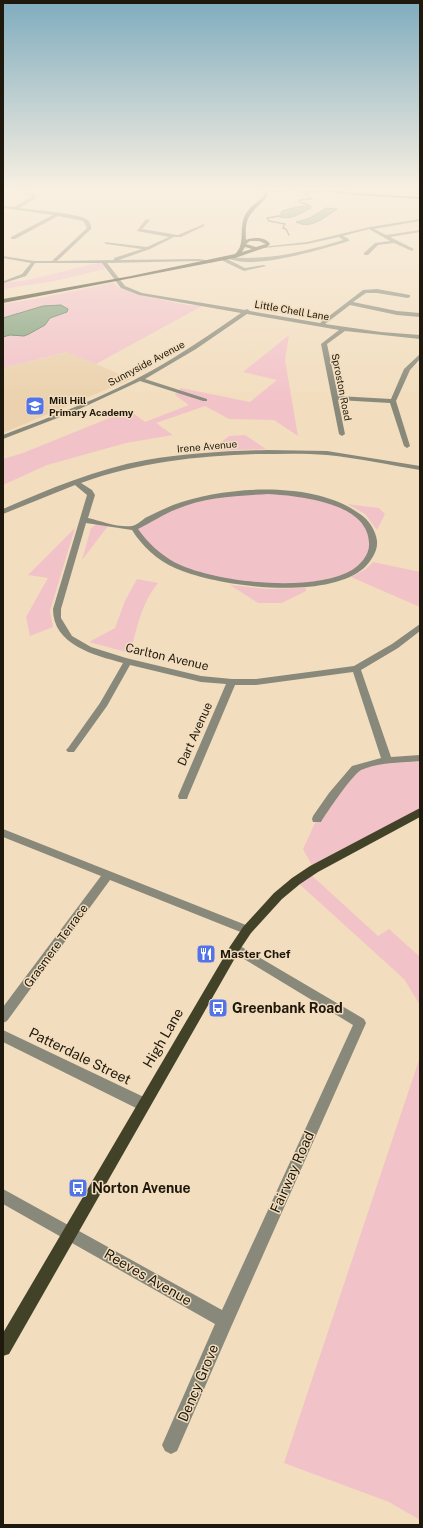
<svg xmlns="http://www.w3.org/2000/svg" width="423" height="1528" font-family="'Public Sans',sans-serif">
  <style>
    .built { fill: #ebd1ad }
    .green { fill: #f2c2c9 }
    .water { fill: #82a17f; stroke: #64785c }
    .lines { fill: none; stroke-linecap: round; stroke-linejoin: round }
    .stream { stroke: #64785c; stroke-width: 1.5 }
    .minor { fill: #88897a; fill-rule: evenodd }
    .major { fill: #424229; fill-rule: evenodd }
    .labels { text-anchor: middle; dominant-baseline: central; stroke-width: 3; stroke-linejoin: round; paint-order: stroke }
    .far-street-label { font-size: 10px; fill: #1f180c; stroke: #f2ddbe }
    .far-poi-label { font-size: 10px; font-weight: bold; fill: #1f180c; stroke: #f2ddbe; text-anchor: start }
    .street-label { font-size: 12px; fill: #1f180c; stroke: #f2ddbe }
    .poi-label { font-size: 12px; font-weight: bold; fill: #1f180c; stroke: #f2ddbe; text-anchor: start }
    .near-poi-label { font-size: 14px; font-weight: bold; fill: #1f180c; stroke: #f2ddbe; text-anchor: start }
    .near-street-label { font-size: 14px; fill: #1f180c; stroke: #f2ddbe }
  </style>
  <rect width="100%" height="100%" fill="#f2ddbe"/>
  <!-- built -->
  <polygon class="built" points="68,352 131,379 3,433 3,368"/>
  <!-- green -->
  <g class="green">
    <polygon points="328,189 420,191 420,196"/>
    <polygon points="101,262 104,262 109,268 55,281 3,289 3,283 28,280"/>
    <polygon points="113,283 120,288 139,295 192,306 196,304 204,305 96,364 67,352 3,368 3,304 36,299"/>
    <polygon points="289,335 285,360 298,436 274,420 229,419 205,406 156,423 173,435 126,443 47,465 3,485 3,459 23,453 129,410 145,422 189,405 175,395 181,388 250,402 277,380 243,372"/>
    <polygon points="245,435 266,449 210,451 229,436"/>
    <polygon points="269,493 324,500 349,510 371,532 368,559 346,575 302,584 239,583 186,569 157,553 134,528 174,508 210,498"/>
    <polygon points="347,504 379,508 385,514 377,530 365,514"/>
    <polygon points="97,524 108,526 82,560 91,528"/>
    <polygon points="75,528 50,611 53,627 30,636 26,617 48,578 28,575"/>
    <polygon points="373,562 420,572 420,607 351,577 366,569"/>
    <path d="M137,579l21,4c-17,21 -21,45 -28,70l-41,-11 26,-14 10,-27z"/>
    <polygon points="230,585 268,589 306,588 306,591 282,603 258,603"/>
    <polygon points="420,758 420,812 314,869 303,849 317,819 356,768"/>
    <polygon points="309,873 378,936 389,929 420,957 420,1005 404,979 296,881"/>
    <polygon points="420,1057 420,1520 389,1502 284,1463"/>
  </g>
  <!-- water -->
  <g class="water">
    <path d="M301,206h10v2c-10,5 -19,12 -32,9l3,-6z"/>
    <path d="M326,208l11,1c-12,8 -26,21 -41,13l14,-4z"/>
    <polygon points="61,305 68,309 67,312 50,318 45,325 29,334 24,336 10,335 3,337 3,318 43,306"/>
  </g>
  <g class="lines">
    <!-- stream -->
    <g class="stream">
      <polyline points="309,205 300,202 299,200 312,199 305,194 311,193"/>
      <polyline points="279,216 267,218 269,221 285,224 283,228 286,229 289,235"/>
    </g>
    <!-- minor -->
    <g class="minor">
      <path d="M14,189c8,0 17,2 23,7l-4,4 -14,8c14,2 60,5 69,12 3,3 3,6 3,9l-34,32 57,-1v-2l28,-9 -36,-5 -2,-2 43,5 22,-10 -32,-6 9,-12 4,1 -8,9 36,6 26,-11v2l-23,11h-7l-24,12 -31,11 80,-1 13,2v2l-13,-2 -92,2 18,23 17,7 103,17 2,-1 3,2 70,12 43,-33 14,-1 33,6v2l-2,1 -31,-5h-11l-13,9 44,9 23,2v4l-23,-2 -47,-10 -25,19 56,8 39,3v4l-75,-8 -18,13 11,52 53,3 13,-30 16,-15v5l-10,11 -14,31 14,45 -3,2 -3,-2 -14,-43 -52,-3 7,34 -3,2 -3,-2 -18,-90 18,-14 -92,-16 -51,35 -51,30 62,20v2h-4l-63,-20 -67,31 -70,27v-4c50,-19 101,-38 148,-64 32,-18 61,-38 90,-58l-102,-18 -18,-7 -19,-25h-67l-9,13 -22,7v-2l18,-7 9,-11 -28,-5v-2l31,5h18l35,-33 -4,-7 -25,-5 -43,23h-4v-2l42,-22 -50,-7v-2l11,1 19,-11z"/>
      <polygon points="399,189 403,189 403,190 401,191"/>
      <path d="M420,219v2l-46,8 12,6 34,-5v2l-30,5 24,12 -2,2 -18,-8 -16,2 -10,10h-4v-2l11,-10 15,-2 -21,-12 -26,7 6,3v2c-26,8 -98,30 -121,17l2,-1c40,4 76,-6 113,-17l-4,-3 -32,7 -44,4 -2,-1 46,-5 63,-15z"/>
      <polygon points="223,259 227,259 245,268 264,265 266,266 244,271 223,261"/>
      <path d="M267,450l60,1 93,15v4c-31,-5 -62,-12 -93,-15 -23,-2 -47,-1 -70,-1 -60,2 -118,8 -176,29l11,7 3,5 -7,23c13,3 31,10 44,8 5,-1 9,-5 13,-8 9,-4 18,-9 28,-13 52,-19 140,-25 187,9 9,6 16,17 17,27 1,10 -6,20 -13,27 -38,33 -146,19 -189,0 -18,-8 -33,-22 -43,-38l-46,-7 -25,86v9l11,18 19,11 35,11 75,18 31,3h24l98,-13 38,-22 28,-20v7l-22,17 -37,22 30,87 29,-2v6c-19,2 -41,1 -59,9 -8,4 -34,42 -40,52h-8l-1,-3 1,-3 16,-23 23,-27 29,-8 -28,-86 -97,13h-21l-47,111 -1,3h-8l-1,-3 48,-112 -25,-2 -71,-17 -23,41 -33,46h-6l-2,-2 2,-2 32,-45 23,-40c-29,-8 -70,-18 -70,-54l34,-114 -12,-10 -72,29v-5c46,-20 93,-40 143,-49 40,-7 81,-9 121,-10zM268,494c30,2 100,8 101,49 1,11 -8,21 -17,27 -39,23 -138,13 -178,-8 -14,-8 -27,-20 -36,-33 13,-6 25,-15 39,-20 28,-12 60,-13 91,-15z"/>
      <polygon points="3,829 251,927 253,930 251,933 247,935 243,933 110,880 7,1021 3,1023 3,1007 101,876 3,837"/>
      <polygon points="235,943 364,1019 366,1023 231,1327 177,1451 171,1454 165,1451 162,1445 215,1324 3,1204 3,1189 222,1310 353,1025 231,951 229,948 231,945"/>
      <polygon points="3,1030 148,1099 150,1104 148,1109 143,1110 138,1109 3,1042"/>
    </g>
    <!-- major -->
    <g class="major">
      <path d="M260,189l16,2 53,-2 25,4 66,4v2l-66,-4 -31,-4 -1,2 -36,-2 -10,2 -10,-2 2,3 -1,3c-15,16 -23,18 -21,43 7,-3 20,-3 24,4l-3,3 -32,11 -232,45v-4l128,-23 104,-22c12,-10 2,-29 12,-42 4,-6 11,-11 16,-15l1,-3zM250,241h9l7,3 -10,3 -10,-3zM245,247l7,2 -10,3z"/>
      <polygon points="420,808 420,817 318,872 300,884 282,899 251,933 239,951 9,1354 3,1356 3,1333 231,945 243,927 274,893 292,878 310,866"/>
    </g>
  </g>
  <!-- sky -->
  <linearGradient id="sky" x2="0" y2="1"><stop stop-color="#7facbe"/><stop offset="0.47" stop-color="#f9f0e2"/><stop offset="1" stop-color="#f9f0e2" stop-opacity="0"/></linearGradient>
  <rect width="423" height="403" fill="url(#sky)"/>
  <!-- icons -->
  <defs>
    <g id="school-square" transform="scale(1)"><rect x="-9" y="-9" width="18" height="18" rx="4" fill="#5374e9" stroke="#f2ddbe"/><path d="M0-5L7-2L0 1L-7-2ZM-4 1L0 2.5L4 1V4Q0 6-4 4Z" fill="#fff"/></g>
    <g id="restaurant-square" transform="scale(1)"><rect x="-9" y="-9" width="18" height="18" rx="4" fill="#5374e9" stroke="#f2ddbe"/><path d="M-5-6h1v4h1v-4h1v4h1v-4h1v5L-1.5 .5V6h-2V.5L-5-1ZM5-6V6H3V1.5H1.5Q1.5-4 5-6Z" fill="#fff"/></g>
    <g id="bus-square" transform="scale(1)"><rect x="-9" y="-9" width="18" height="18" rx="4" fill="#5374e9" stroke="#f2ddbe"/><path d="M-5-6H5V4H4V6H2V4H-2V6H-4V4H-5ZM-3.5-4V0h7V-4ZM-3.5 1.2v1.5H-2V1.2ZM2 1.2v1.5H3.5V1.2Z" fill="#fff"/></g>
  </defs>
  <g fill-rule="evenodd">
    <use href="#school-square" x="35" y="406"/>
    <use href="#restaurant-square" x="206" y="954"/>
    <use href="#bus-square" x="218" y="1008"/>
    <use href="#bus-square" x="78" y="1188"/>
  </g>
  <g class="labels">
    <!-- far-street labels -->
    <g class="far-street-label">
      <text transform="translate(292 310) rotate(10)">Little Chell Lane</text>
      <text transform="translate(146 363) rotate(-28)">Sunnyside Avenue</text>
      <text transform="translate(342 387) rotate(79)">Sproston Road</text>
      <text transform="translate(207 446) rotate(-5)">Irene Avenue</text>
    </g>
    <!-- far-poi labels -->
    <g class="far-poi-label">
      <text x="49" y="400">Mill Hill<tspan x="49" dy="12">Primary Academy</tspan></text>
    </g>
    <!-- street labels -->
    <g class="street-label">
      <text transform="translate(167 657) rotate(13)">Carlton Avenue</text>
      <text transform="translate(195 734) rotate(-66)">Dart Avenue</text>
      <text transform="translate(56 946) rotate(-54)">Grasmere Terrace</text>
    </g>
    <!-- poi labels -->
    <g class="poi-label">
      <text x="220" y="954">Master Chef</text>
    </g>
    <!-- near-poi labels -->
    <g class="near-poi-label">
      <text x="232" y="1008">Greenbank Road</text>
      <text x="92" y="1188">Norton Avenue</text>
    </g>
    <!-- near-street labels -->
    <g class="near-street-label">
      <text transform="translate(163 1038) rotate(-60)">High Lane</text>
      <text transform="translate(80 1056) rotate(26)">Patterdale Street</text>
      <text transform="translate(292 1172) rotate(-66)">Fairway Road</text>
      <text transform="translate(148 1277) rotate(30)">Reeves Avenue</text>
      <text transform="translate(198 1383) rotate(-67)">Dency Grove</text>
    </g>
  </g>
  <!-- border -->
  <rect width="423" height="1528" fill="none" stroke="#1f180c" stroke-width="8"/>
</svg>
